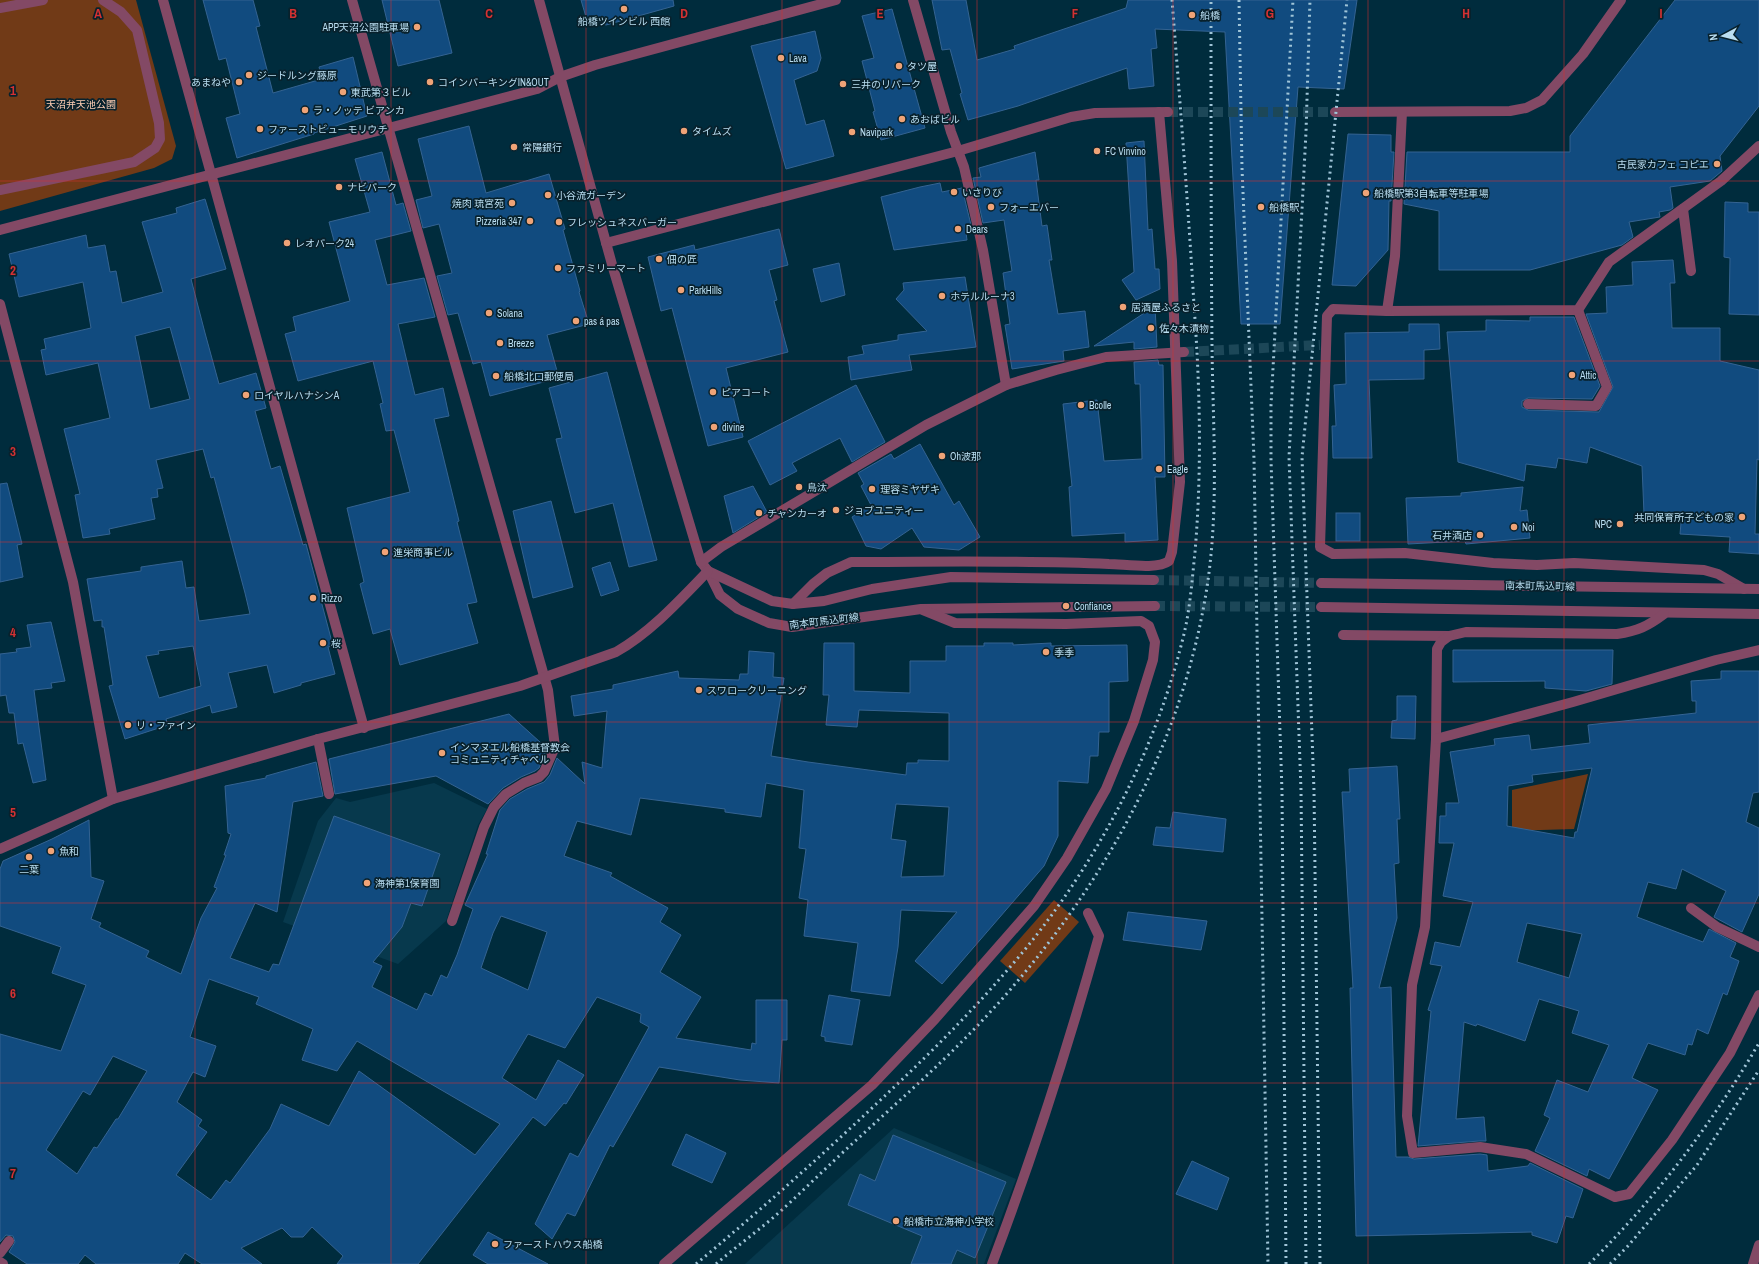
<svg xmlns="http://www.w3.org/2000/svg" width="1759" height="1264" font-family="'Archivo Narrow','Noto Sans JP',sans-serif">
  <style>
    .built { fill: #07394d }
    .green { fill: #713a17 }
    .building { fill: #114b7f; stroke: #346392; fill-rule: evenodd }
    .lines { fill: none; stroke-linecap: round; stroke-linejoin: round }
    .minor-tunnel { stroke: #1c4758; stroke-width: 10; stroke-dasharray: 10 5; stroke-linecap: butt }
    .minor { stroke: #834965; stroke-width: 10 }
    .rail { stroke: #a0c5d8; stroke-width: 3; stroke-dasharray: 2 4; stroke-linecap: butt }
    .grid { fill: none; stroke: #d53132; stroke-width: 1; stroke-opacity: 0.55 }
    .poi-dot { fill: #efa377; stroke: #08212c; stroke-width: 1.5 }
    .labels { text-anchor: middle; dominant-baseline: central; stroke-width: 3.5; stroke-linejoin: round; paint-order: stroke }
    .poi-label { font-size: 10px; fill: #badef1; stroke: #08212c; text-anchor: start }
    .park-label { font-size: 10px; fill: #feceb4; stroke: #08212c }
    .street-label { font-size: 10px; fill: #badef1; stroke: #08212c }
    .grid-label { font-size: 13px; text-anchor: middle; font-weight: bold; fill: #d53132; stroke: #08212c; stroke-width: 3.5; stroke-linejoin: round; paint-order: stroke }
  </style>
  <rect width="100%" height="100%" fill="#002c3d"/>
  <!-- built -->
  <g class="built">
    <polygon points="434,783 487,809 478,825 446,921 398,964 283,922 318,821 336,798 350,802"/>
    <polygon points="894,1128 1016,1179 984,1264 745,1264"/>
  </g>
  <!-- green -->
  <g class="green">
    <polygon points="0,0 136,0 176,146 172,159 154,168 0,211"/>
    <polygon points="1588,774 1574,829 1512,831 1512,790"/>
    <polygon points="1054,900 1079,922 1025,983 1000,961"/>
  </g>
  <!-- building -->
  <g class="building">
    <polygon points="203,0 253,0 260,26 256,27 273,93 322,79 319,67 353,57 367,116 314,133 314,134 237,158 226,118 240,114 226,58 219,60"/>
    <polygon points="382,0 439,0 452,53 398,66"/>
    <polygon points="581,0 673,0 674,6 606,25 586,17"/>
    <polygon points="932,0 966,0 977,60 1015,49 1014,46 1126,8 1128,0 1357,0 1344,89 1298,87 1280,324 1241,324 1225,32 1155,29 1157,48 1151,49 1154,86 1129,89 1127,68 1018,106 968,120 960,94 962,93 950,49 942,50"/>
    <polygon points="1675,0 1759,0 1759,106 1720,156 1722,171 1710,181 1670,187 1673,208 1670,210 1659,212 1660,217 1629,222 1633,237 1622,245 1530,270 1439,270 1439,211 1404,204 1407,152 1570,152 1570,136"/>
    <polygon points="892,9 925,128 881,140 873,112 875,111 862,61 874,58 862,16"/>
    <polygon points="815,31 821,58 817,71 794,80 806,125 824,120 834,156 786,169 751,46"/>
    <polygon points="469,126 486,193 549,174 565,229 563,230 580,291 579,292 589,324 547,335 559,378 490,396 481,362 473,364 458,313 448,315 437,276 452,273 439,224 423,228 416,200 432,196 418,139"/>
    <polygon points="1348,134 1391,135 1391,152 1394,152 1391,201 1389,201 1388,250 1356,286 1332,285"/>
    <polygon points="1144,141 1148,230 1152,229 1155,269 1159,269 1160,289 1136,300 1122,280 1134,272 1126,143"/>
    <polygon points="382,152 396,205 403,203 411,231 375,240 387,285 424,278 435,317 398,324 415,395 443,388 449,416 434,419 459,521 457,522 477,602 467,604 478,643 400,665 390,629 373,634 360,584 364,582 347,508 410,492 394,430 386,431 380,404 383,403 373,361 298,381 285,334 296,331 293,317 350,301 329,222 370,212 355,159"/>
    <polygon points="1035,152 1039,180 1036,180 1042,226 1047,225 1052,260 1049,260 1058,314 1085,311 1089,347 1063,351 1064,361 1012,369 1005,325 1010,324 1003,273 1012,271 1004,220 983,223 973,178 981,177 979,168"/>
    <polygon points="940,183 942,192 962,188 971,225 965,225 967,240 894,250 881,197 920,187"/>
    <path d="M205,199l21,70 -35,10 14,54 14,51 37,-11 10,35 -11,3 16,58 9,-3 23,79 3,-1 27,102 -5,1 7,27 -34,9v2l-27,8 -7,-28 -39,8 9,34 -25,6 -2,-8 -44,14 2,6 -43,14 -16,-53 4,-1 -9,-58h-2v-7l-8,1 -7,-42 54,-8v-4l41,-6 4,27 8,-1 5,34 51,-7 -5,-21 -31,-116 -3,1 -8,-29 -47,11 7,28 -6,1 1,8 -7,1 4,21 -46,10 1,5 -27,4 -8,-43 5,-1 -16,-65 46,-11 -12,-55 -52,12 -5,-25 5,-1 -2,-10 47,-11 -8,-46 -64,15 -10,-43 77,-19 2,13 17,-3 5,27 6,-1 6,32 41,-11 -21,-70 35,-9 -1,-5zM170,327l20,72 -40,10 -15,-73zM193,646l8,40 -42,12 -13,-42 13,-2 -1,-3z"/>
    <polygon points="1725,202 1748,203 1748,212 1759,212 1759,315 1729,314 1730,258 1724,257"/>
    <polygon points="779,229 788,265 769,270 777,300 774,301 788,352 726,368 743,437 708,446 672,308 661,311 648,257 694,245 695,250"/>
    <polygon points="1673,260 1675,283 1670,283 1672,328 1720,328 1720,361 1759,370 1759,460 1757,459 1755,534 1759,534 1759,554 1729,552 1730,537 1680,534 1682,512 1644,514 1642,466 1590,447 1587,463 1558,458 1556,468 1526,464 1524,481 1458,462 1447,332 1486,331 1486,320 1530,321 1530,317 1574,317 1600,386 1592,399 1528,398 1522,401 1522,407 1528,410 1599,412 1613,387 1586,314 1607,313 1606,287 1633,285 1632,262"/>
    <polygon points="839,263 845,295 821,302 813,269"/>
    <polygon points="965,277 976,347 909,355 912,370 851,380 848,357 864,354 862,346 898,340 898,335 927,331 896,299 904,290 903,283"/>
    <polygon points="1155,306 1157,347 1134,349 1134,342 1094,346"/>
    <polygon points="1409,324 1439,324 1440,349 1424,350 1424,379 1369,380 1372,458 1333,458 1332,426 1336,426 1334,385 1346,384 1345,333 1409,332"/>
    <polygon points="1158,360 1159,365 1163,365 1165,477 1155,477 1158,540 1125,542 1125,533 1072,536 1069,487 1072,486 1063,404 1097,400 1104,461 1142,459 1140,384 1135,384 1134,362"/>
    <polygon points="607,372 657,560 629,567 613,503 575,513 556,439 562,438 549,388"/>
    <polygon points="856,385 885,442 852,462 840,438 792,463 797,471 770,485 748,441"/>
    <polygon points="920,444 954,505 959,501 980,537 959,550 924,547 912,528 881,549 866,546 852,517 871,505 861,486 864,484 858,473 891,454 894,459"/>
    <polygon points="7,483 22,544 17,545 23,577 0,582 0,484"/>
    <polygon points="753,486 767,512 733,533 724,496"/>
    <polygon points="1523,487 1520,511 1527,510 1530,538 1466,544 1465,541 1408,544 1406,498 1461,496 1461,493"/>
    <polygon points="551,501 573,587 533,598 513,511"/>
    <rect x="1336" y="513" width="24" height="28"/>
    <polygon points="610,562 619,590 601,596 592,568"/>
    <polygon points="51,622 65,681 51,683 52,688 34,690 46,780 33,783 23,743 18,744 14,713 9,713 6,695 0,696 0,654 17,652 16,649 31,647 27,625"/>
    <path d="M824,643h30v48l56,2v-32h36v-15h38v-3h29v2l38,-2v3l76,-1 1,36 -19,1v50h-10l-1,24h-8l-2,27 -30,-2v55l-14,30 -102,118 -27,-23 42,-49 -56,-2 -3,37 -8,49 -39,-5 7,-48 -54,-7 4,-36 -9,-2 7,-49 -7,-1 5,-58 -38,-7 -5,34 -36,-5v-3l-85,-11 -9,37 -54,-14 -13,35 48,17 -2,3 58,32 -8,14 21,13 -21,37 41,25 -25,41 75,12 1,-7 4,1v-44h31v40h-5l-3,43 -39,-3 -81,-13 -46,80 -3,-2 -35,71 -8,-3 -15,26 -17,-15 35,-71 8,4 71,-130 -9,-5 1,-8 -44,-17 -32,51 -37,-14 -26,44 34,22 22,-40 26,15 -18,29 -2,-1 -19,23 -12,-9 -115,147h-81l6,-8 -31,-29 -9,10h-12l-9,-9 -41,20 21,16h-60l-17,-11 -7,11h-82l-11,-9 -7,9h-51l-18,-12 6,-10 -2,-6 -7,-1 -6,7v-208l61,17 25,-66 -34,-12 9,-26 -61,-21v-57l3,-8 49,-22 37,-19 2,57 13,4 -13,38 10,4 -2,4 50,24 -3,6 35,17 20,-56 16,-30 -3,-1 12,-32h-2l7,-21 -3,-1 -3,-47 41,-8v-2l50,-14 7,34 -30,6 -16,110 -22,-9 -25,55 39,14 4,-8 6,1 55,-149 106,38 -18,52 -11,-3 -9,24 -29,35 9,4 -10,21 45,23 8,-17 7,3 9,-21 6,3 10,-23 16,-46 -8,-4 23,-51h-2l14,-44 10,-11 17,-10 17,-7 6,-7 7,-17 28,26 -3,-22 20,6 5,-57 -33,5 -3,-20 42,-7v-4l65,-14 1,7 60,2 1,-6h8l1,-23 25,2 -1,24 11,1 -13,78 37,6 98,13 1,-12h11v-3l31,1v-48l-90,-3 -2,17 -31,-2 3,-30h-6zM896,804l53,3 -5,69 -43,1 5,-36 -15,-2zM501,916l46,16 -19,58 -47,-22 12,-35zM209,979l50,18 -3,7 57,25 -11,31 35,11 20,-30 143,83 -25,31 -116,-84 -30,55 -48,-22 -11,25 -40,54 -4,-3 -15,20 -35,-25 31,-43 -9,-6 4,-6 -25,-18 16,-30 12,5 11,-31 -26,-9zM113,1056l34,15 -29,48h-2l-19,29 -3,-1 -17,27 -31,-24 37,-59 7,4z"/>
    <polygon points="1453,650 1613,650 1612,684 1586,691 1545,688 1545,681 1453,682"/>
    <path d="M1721,671h38v121l-6,1 -7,29 13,6v66l-17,38 -28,-15 12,-26 -44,-22 -6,20 -28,-7 -11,35 66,25 6,-13 27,14 -6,14 9,4 -12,34 -4,-2 -15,41 -11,-5 -5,16 -4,-1 -3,11 -37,-12 -16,35 26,12 -49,89 -20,-10 -2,7 -52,-25 15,-33 -6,-3 13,-35 31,12 21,-47 -37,-12 7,-22 -40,-12 -14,42 -48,-17 -1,2 -12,-4 -8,97 28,-2 2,24h-7l-61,5 13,-135 -3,-1 14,-44 -12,-2 5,-22 25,5 13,-45 -30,-6 11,-53h-15l1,-27h6v-13h13l-9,-51 45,-7 -1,-6 35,-4 2,15 59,-7 -2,-18 108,-12v-12h-4l-1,-20 30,-2zM1592,768l-15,64h-2l-1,6 -67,-12 1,-40 25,-4 -1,-7zM1527,923l55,11 -13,44 -52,-16z"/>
    <polygon points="1397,696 1416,696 1415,739 1391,738 1392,721 1397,720"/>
    <polygon points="509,714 540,742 538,751 545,753 539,768 535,771 521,777 503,788 488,804 436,776 335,794 329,759"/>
    <polygon points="1397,766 1400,819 1397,819 1399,863 1394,864 1397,918 1379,988 1391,987 1396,1157 1408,1157 1414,1159 1480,1154 1487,1155 1488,1171 1528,1166 1530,1163 1583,1189 1573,1218 1566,1216 1557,1243 1532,1235 1532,1232 1356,1236 1350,988 1353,988 1342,792 1350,792 1349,769"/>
    <polygon points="1173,812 1226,819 1223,852 1153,845 1156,827 1170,828"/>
    <polygon points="1128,912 1207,921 1201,950 1123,940"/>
    <polygon points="829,995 860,1000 852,1045 825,1041 825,1037 821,1036"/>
    <polygon points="686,1134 726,1153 712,1183 672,1165"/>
    <polygon points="893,1135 1006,1182 975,1258 957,1250 951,1264 911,1264 922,1236 848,1205 860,1174 875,1181"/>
    <polygon points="1192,1161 1229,1178 1217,1210 1176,1194"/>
    <polygon points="488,1232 512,1245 548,1264 488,1264 473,1255"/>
  </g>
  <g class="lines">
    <!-- minor-tunnel -->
    <g class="minor-tunnel">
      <polyline points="1168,112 1335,112"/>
      <polyline points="1184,352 1320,345"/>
      <polyline points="1154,580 1321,583"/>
      <polyline points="1155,606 1321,607"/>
    </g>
    <!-- minor -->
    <g class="minor">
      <polyline points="163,0 364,728"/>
      <polyline points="352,0 548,690 555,747 544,772 539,777 524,783 506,794 494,807 484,827 452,921"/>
      <polyline points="539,0 613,268 697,549 701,562 708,571 720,595 738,609 769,623 792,627 921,609 1155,606"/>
      <polyline points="913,0 951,132 964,167 983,250 1006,385"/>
      <polyline points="0,8 43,0"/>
      <polyline points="1335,112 1510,111 1526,108 1542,100 1583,54 1621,0"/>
      <polyline points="1402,112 1395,256 1387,311 1578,310 1609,262 1721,181 1759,146"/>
      <polyline points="0,190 134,162 155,148 160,139 159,123 137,30 121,12 103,0"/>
      <polyline points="1683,209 1691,271"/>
      <polyline points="0,230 537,89 560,77 595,65 836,0"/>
      <polyline points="606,243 958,151 1071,117 1095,113 1168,112"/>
      <polyline points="0,304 73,582 113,799"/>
      <polyline points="1387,311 1333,309 1327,316 1320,547 1333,554 1405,553 1493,563 1537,565 1574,563 1704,570 1718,574 1744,589"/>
      <polyline points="1528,404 1596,406 1607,387 1578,310"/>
      <polyline points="701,562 721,547 926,425 1006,385 1056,370 1106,357 1184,352"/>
      <polyline points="708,571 772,601 793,604 824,601 872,589 951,577 1154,580"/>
      <polyline points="1321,583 1759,589"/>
      <path d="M793,604l20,-20 14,-11 24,-11c86,0 172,-2 258,2 15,0 48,6 60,-3l3,-9 8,-70 -8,-221 -13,-149"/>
      <polyline points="1321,607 1759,614"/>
      <path d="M1343,635l106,1 17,-4 151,2c21,-3 31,-8 47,-20"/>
      <polyline points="1449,636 1441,642 1437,649 1436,739 1425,927 1412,985 1407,1116 1413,1153 1480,1147 1526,1154 1615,1197 1629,1194 1672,1140 1730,1053 1759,995"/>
      <polyline points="318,739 329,794"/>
      <polyline points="1436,739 1573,702 1716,660 1759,650"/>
      <path d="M0,849l113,-50 205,-60 202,-53 96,-34c35,-20 64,-52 92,-81"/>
      <polyline points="1691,908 1717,927 1759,947"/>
      <polyline points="0,1253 9,1241"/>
      <polyline points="0,1262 3,1264"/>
      <polyline points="664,1264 872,1085 935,1019 1034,906 1067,858 1106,789 1134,721 1153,660 1155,642 1149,626 1141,621 1066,624 955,623 923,610"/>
      <path d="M992,1264c41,-108 76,-217 107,-328l-11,-23"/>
      <polyline points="1753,1264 1759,1245"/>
    </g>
    <!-- rail -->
    <g class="rail">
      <polyline points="1239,0 1242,168 1254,459 1268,1264"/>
      <path d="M696,1264c67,-56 132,-114 195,-174 50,-47 97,-95 140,-148 71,-89 125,-194 152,-304 7,-27 9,-58 12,-86 7,-83 5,-165 -1,-247 -6,-102 -14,-203 -22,-305"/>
      <path d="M716,1264c22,-19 46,-36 67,-55 27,-25 53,-51 80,-75 39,-36 79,-71 116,-110 115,-121 202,-270 228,-437 12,-78 6,-159 5,-239 -1,-116 -1,-232 -1,-348"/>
      <polyline points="1286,1264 1282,792 1271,460 1271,405 1293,0"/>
      <polyline points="1306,1264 1301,790 1289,457 1306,132 1310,0"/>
      <polyline points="1320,1264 1314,791 1302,457 1347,0"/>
      <path d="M1589,1264c67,-66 122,-139 170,-221"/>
      <polyline points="1610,1264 1627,1247 1697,1165 1759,1070"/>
    </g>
  </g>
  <!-- grid -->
  <path class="grid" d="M195,0v1264M391,0v1264M586,0v1264M782,0v1264M977,0v1264M1173,0v1264M1368,0v1264M1564,0v1264M0,181h1759M0,361h1759M0,542h1759M0,722h1759M0,903h1759M0,1083h1759"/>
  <!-- markers -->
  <g class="poi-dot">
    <circle cx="624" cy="9" r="4"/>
    <circle cx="1192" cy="15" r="4"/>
    <circle cx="417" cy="27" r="4"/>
    <circle cx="781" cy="58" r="4"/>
    <circle cx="899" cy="66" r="4"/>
    <circle cx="249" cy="75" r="4"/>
    <circle cx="239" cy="82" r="4"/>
    <circle cx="430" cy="82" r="4"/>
    <circle cx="843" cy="84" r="4"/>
    <circle cx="343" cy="92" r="4"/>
    <circle cx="305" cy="110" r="4"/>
    <circle cx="902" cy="119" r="4"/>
    <circle cx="260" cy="129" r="4"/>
    <circle cx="684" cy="131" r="4"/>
    <circle cx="852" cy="132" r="4"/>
    <circle cx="514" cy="147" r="4"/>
    <circle cx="1097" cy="151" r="4"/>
    <circle cx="1717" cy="164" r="4"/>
    <circle cx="339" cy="187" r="4"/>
    <circle cx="954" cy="192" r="4"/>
    <circle cx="1366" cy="193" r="4"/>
    <circle cx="548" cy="195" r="4"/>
    <circle cx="512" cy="203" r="4"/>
    <circle cx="991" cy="207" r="4"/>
    <circle cx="1261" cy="207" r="4"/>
    <circle cx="530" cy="221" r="4"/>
    <circle cx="559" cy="222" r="4"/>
    <circle cx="958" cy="229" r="4"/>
    <circle cx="287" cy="243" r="4"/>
    <circle cx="659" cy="259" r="4"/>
    <circle cx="558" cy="268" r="4"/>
    <circle cx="681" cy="290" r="4"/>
    <circle cx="942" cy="296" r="4"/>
    <circle cx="1123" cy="307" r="4"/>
    <circle cx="489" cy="313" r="4"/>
    <circle cx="576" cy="321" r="4"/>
    <circle cx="1151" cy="328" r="4"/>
    <circle cx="500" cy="343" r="4"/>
    <circle cx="1572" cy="375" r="4"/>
    <circle cx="496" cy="376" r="4"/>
    <circle cx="713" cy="392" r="4"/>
    <circle cx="246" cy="395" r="4"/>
    <circle cx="1081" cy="405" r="4"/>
    <circle cx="714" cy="427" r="4"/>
    <circle cx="942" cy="456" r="4"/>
    <circle cx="1159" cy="469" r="4"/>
    <circle cx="799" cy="487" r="4"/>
    <circle cx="872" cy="489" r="4"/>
    <circle cx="836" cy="510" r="4"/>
    <circle cx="759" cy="513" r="4"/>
    <circle cx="1742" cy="517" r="4"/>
    <circle cx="1620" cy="524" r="4"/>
    <circle cx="1514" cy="527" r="4"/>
    <circle cx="1480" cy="535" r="4"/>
    <circle cx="385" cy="552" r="4"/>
    <circle cx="313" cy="598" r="4"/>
    <circle cx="1066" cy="606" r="4"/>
    <circle cx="323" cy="643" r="4"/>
    <circle cx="1046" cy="652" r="4"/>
    <circle cx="699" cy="690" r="4"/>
    <circle cx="128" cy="725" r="4"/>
    <circle cx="442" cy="753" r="4"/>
    <circle cx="51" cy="851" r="4"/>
    <circle cx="29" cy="857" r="4"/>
    <circle cx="367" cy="883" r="4"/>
    <circle cx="896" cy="1221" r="4"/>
    <circle cx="495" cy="1244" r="4"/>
  </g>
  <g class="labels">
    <!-- poi labels -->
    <g class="poi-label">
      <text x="1200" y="15">船橋</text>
      <text x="624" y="21" text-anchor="middle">船橋ツインビル 西館</text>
      <text x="409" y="27" text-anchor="end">APP天沼公園駐車場</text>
      <text x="789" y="58">Lava</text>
      <text x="907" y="66">タツ屋</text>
      <text x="257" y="75">ジードルング藤原</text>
      <text x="231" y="82" text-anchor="end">あまねや</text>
      <text x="438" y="82">コインパーキングIN&amp;OUT</text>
      <text x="851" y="84">三井のリパーク</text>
      <text x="351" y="92">東武第３ビル</text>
      <text x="313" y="110">ラ・ノッテ ビアンカ</text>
      <text x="910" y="119">あおばビル</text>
      <text x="268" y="129">ファーストビューモリウチ</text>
      <text x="692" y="131">タイムズ</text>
      <text x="860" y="132">Navipark</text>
      <text x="522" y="147">常陽銀行</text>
      <text x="1105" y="151">FC Vinvino</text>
      <text x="1709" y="164" text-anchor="end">古民家カフェ コピエ</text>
      <text x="347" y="187">ナビパーク</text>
      <text x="962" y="192">いさりび</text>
      <text x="1374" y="193">船橋駅第3自転車等駐車場</text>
      <text x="556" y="195">小谷流ガーデン</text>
      <text x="504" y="203" text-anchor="end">焼肉 琉宮苑</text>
      <text x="999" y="207">フォーエバー</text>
      <text x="1269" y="207">船橋駅</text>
      <text x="522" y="221" text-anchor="end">Pizzeria 347</text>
      <text x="567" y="222">フレッシュネスバーガー</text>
      <text x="966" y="229">Dears</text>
      <text x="295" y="243">レオパーク24</text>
      <text x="667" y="259">佃の匠</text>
      <text x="566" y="268">ファミリーマート</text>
      <text x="689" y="290">ParkHills</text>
      <text x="950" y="296">ホテルルーナ3</text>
      <text x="1131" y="307">居酒屋ふるさと</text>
      <text x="497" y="313">Solana</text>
      <text x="584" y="321">pas á pas</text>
      <text x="1159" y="328">佐々木漬物</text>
      <text x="508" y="343">Breeze</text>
      <text x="1580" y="375">Attic</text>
      <text x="504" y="376">船橋北口郵便局</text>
      <text x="721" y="392">ピアコート</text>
      <text x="254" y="395">ロイヤルハナシンA</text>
      <text x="1089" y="405">Bcolle</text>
      <text x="722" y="427">divine</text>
      <text x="950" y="456">Oh波那</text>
      <text x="1167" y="469">Eagle</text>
      <text x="807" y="487">鳥汰</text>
      <text x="880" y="489">理容ミヤザキ</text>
      <text x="844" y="510">ジョブユニティー</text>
      <text x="767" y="513">チャンカーオ</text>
      <text x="1734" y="517" text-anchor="end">共同保育所子どもの家</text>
      <text x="1612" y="524" text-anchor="end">NPC</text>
      <text x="1522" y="527">Noi</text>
      <text x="1472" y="535" text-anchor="end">石井酒店</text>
      <text x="393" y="552">進栄商事ビル</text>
      <text x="321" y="598">Rizzo</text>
      <text x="1074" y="606">Confiance</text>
      <text x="331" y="643">桜</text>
      <text x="1054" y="652">季季</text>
      <text x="707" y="690">スワロークリーニング</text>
      <text x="136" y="725">リ・ファイン</text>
      <text x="450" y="747">インマヌエル船橋基督教会<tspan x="450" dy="12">コミュニティチャペル</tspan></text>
      <text x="59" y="851">魚和</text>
      <text x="29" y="869" text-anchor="middle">二葉</text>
      <text x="375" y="883">海神第1保育園</text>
      <text x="904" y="1221">船橋市立海神小学校</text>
      <text x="503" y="1244">ファーストハウス船橋</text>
    </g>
    <!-- park labels -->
    <g class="park-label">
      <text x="81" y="104">天沼弁天池公園</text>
    </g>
    <!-- street labels -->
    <g class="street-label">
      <text transform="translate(1540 586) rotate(1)">南本町馬込町線</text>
      <text transform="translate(824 621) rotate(-7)">南本町馬込町線</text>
    </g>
  </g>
  <g class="grid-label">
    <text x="98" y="18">A</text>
    <text x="293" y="18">B</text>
    <text x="489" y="18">C</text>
    <text x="684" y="18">D</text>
    <text x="880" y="18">E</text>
    <text x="1075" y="18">F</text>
    <text x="1270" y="18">G</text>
    <text x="1466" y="18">H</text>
    <text x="1661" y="18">I</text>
    <text x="13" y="95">1</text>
    <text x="13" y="275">2</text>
    <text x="13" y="456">3</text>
    <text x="13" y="637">4</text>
    <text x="13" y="817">5</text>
    <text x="13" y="998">6</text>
    <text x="13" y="1178">7</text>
  </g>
  <!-- north arrow -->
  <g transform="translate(1723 36) rotate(263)" stroke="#08212c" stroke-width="3" paint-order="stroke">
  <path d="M0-3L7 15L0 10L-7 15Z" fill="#badef1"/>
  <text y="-6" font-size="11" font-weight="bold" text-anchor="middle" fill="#badef1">N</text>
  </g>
</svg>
